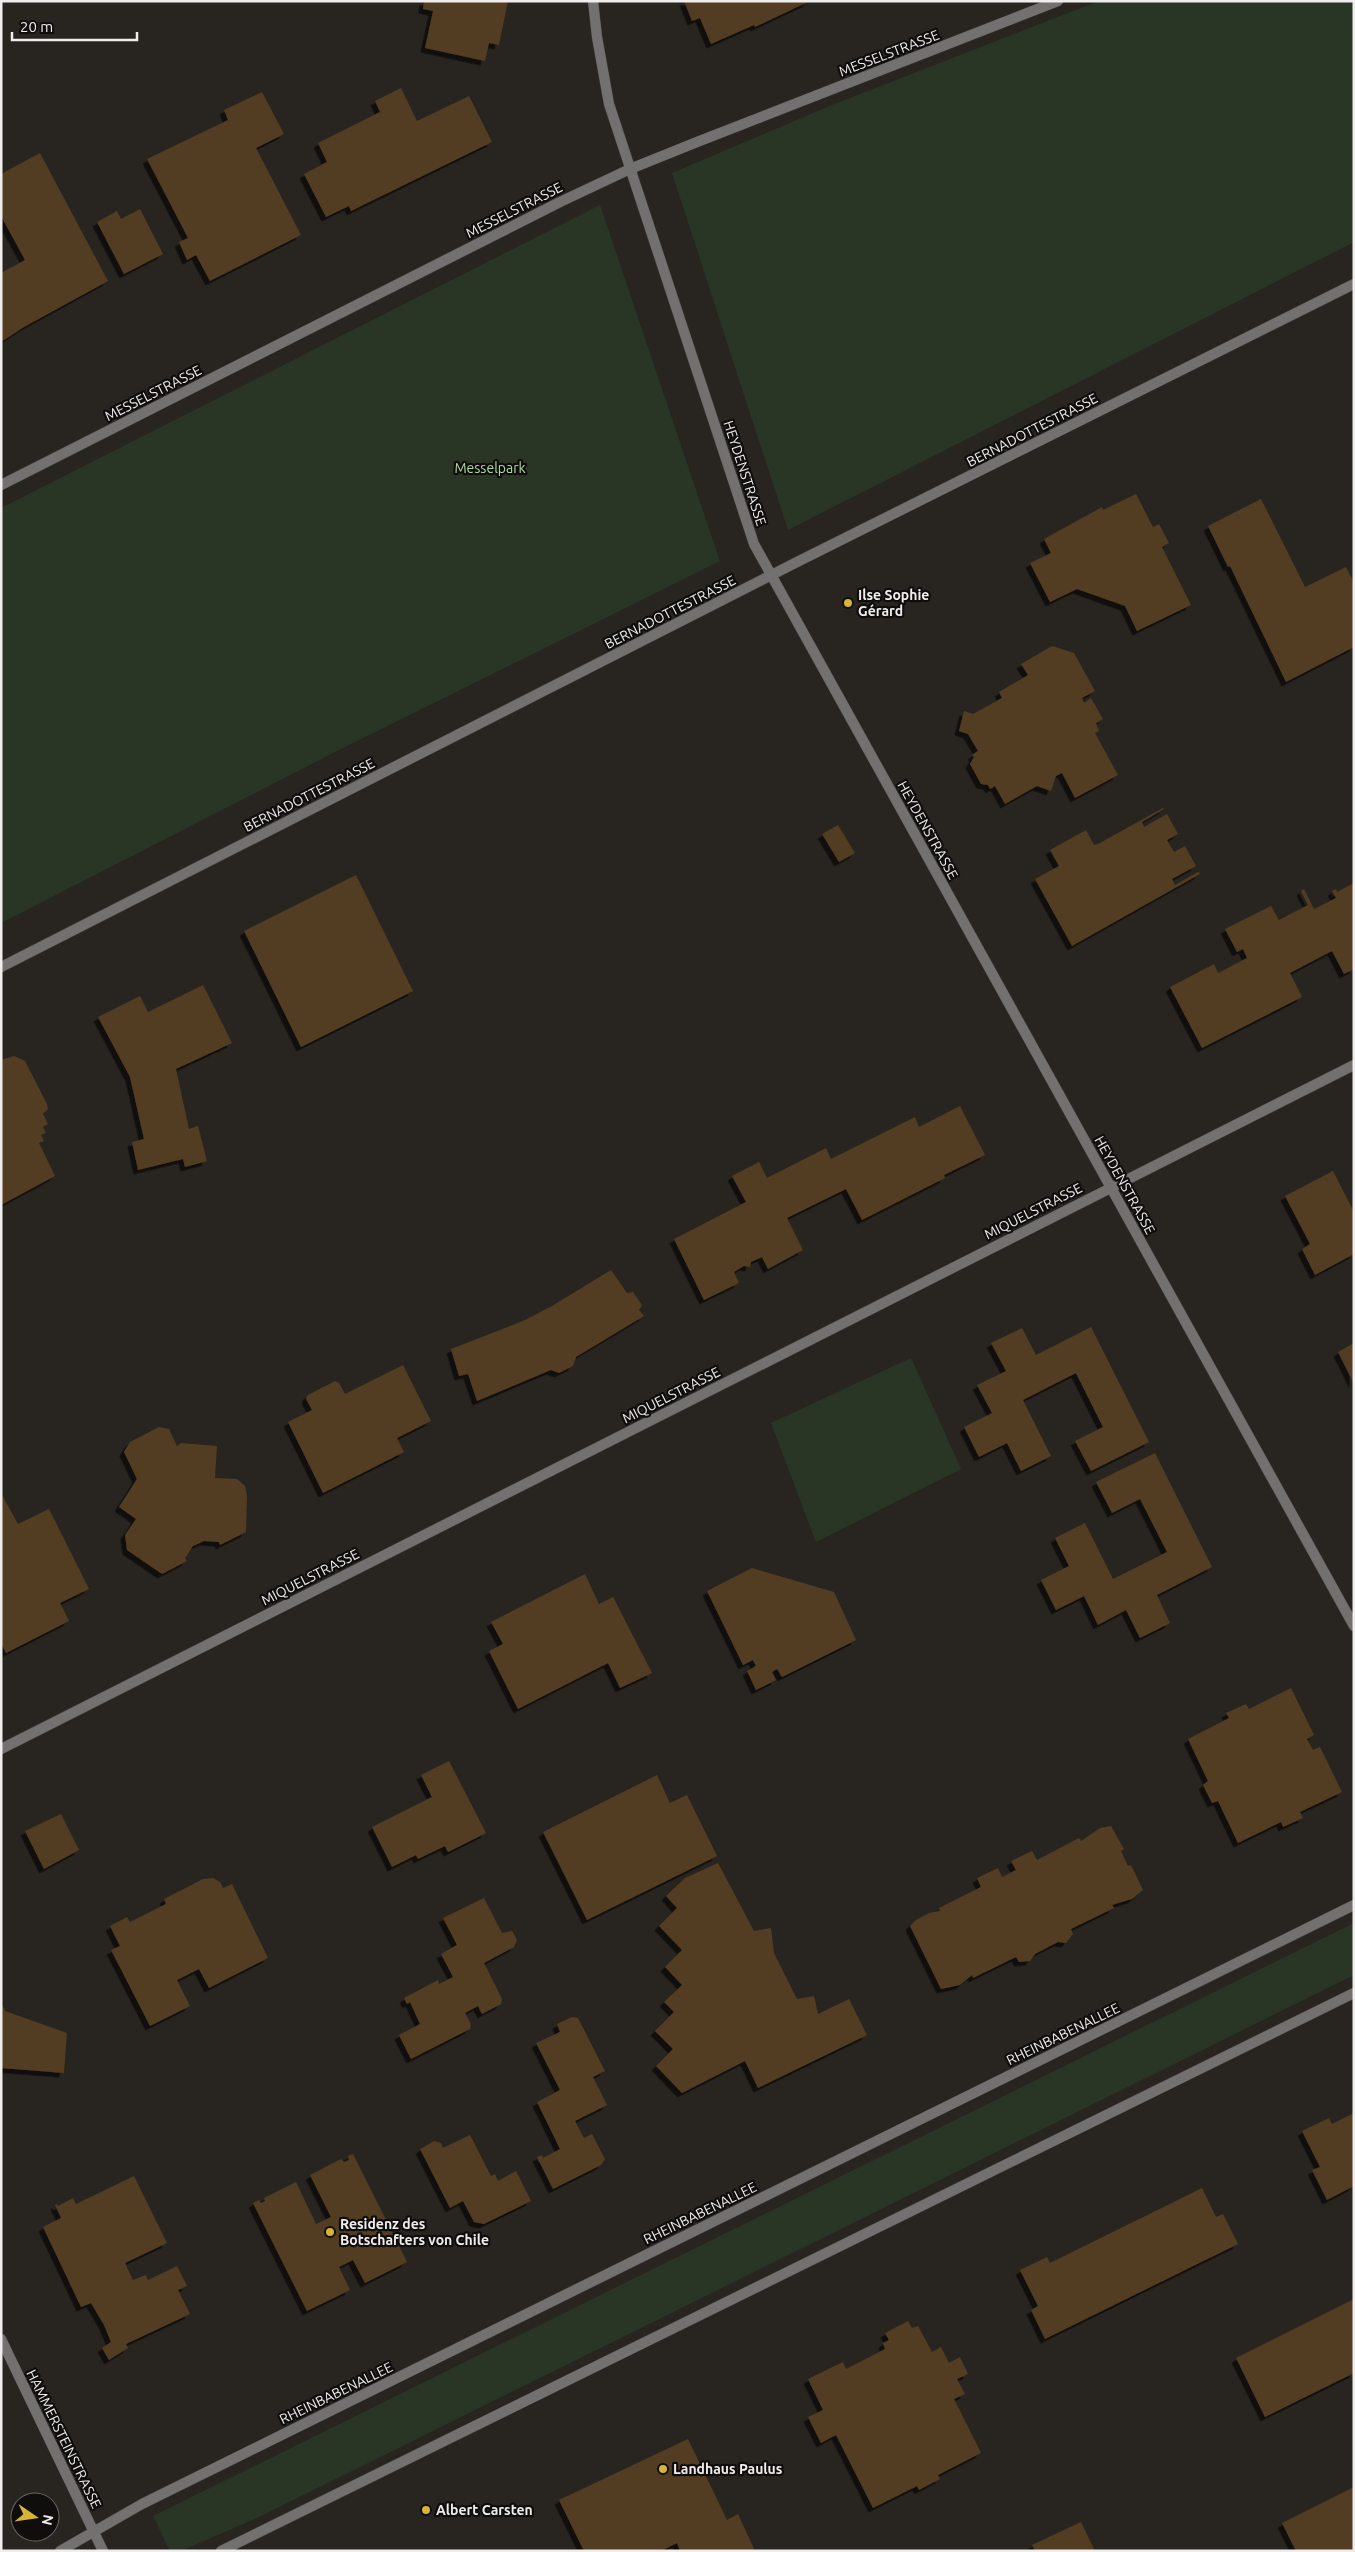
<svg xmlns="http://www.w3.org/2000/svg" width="1355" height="2552" font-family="Ubuntu,sans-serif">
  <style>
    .green { fill: #293625 }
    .building { fill: #523c22; filter: url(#shadow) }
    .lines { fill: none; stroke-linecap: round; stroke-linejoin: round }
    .minor-casing { stroke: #44413d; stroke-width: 11 }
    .tertiary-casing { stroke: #44413d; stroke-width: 11 }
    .minor { stroke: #737070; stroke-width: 10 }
    .tertiary { stroke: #737070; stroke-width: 10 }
    .poi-dot { fill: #d8b434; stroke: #0f0e0d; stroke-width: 2 }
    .labels { text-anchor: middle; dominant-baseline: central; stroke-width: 4.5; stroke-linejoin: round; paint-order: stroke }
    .street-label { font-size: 14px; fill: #f0eeec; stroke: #0f0e0d }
    .park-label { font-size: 14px; fill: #b1d8a6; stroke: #0f0e0d }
    .poi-label { font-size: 14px; font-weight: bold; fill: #f0eeec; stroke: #0f0e0d; text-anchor: start }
  </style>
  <defs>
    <filter id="shadow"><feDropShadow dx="-4.5" dy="4.5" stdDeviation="0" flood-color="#0009"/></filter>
  </defs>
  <rect width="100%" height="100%" fill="#282521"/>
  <!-- green -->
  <g class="green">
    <polygon points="1099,1 1354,1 1354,242 788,530 672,173 832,105"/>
    <polygon points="600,205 720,561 339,750 1,923 1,508"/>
    <polygon points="911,1358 961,1469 816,1542 771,1423"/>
    <polygon points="1354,1923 1354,1975 261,2516 181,2551 170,2551 153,2516"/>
  </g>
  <!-- building -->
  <g class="building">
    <polygon points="424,1 508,1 499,45 489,43 485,61 425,48 433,11 423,9"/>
    <polygon points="684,1 810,1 755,27 754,25 711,44 700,18 692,21"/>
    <polygon points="401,88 417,121 469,96 492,142 351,211 349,206 326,217 304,174 327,162 318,143 380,112 375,101"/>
    <polygon points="262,92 284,134 256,148 301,235 210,281 196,255 187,260 179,242 188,238 147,159 228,120 224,110"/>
    <polygon points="40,153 108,281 24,327 1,342 1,273 25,260 1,216 1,174"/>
    <polygon points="140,209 163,254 124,274 97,222 117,211 121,219"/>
    <polygon points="1136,494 1153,527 1159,524 1169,543 1162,547 1191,605 1137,631 1125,606 1077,589 1050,602 1030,563 1051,553 1044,539 1102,507 1103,510"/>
    <polygon points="1261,499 1305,587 1346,567 1354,583 1354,647 1286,682 1230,566 1228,567 1208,526"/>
    <polygon points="1052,646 1074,653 1095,691 1082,698 1084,703 1091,698 1103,719 1096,723 1099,731 1095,733 1118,775 1075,798 1062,773 1056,776 1051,791 1037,786 1005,804 995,786 990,789 988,785 981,784 970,764 974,757 972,755 978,751 968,734 959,731 964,711 973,714 1002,698 999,692 1028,675 1021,664"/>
    <polygon points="1163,808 1164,809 1142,822 1144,827 1167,814 1178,834 1167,840 1174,852 1185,846 1196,866 1172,879 1175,885 1198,872 1200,874 1072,946 1035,879 1059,866 1050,850 1086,830 1094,845 1098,844"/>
    <polygon points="838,825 855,853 839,862 822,834"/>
    <polygon points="356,875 413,991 301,1047 244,931"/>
    <polygon points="1354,883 1354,969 1344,974 1332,951 1290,973 1302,997 1202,1048 1170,987 1214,964 1218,973 1247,958 1243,949 1237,952 1225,929 1271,906 1279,920 1308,905 1301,891 1304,889 1314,909 1336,898 1332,891 1336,889 1337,892"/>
    <polygon points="203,985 232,1043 176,1069 189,1129 198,1126 207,1161 185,1167 183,1159 138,1170 132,1142 144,1139 130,1077 98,1017 140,996 148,1012"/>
    <polygon points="14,1056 25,1061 47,1104 48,1109 43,1114 48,1124 43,1127 46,1133 41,1135 44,1141 39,1143 55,1176 1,1205 1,1060"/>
    <polygon points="960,1106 985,1155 944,1175 945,1178 862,1220 846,1189 787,1218 803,1250 768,1269 762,1257 751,1262 750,1267 744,1266 734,1272 739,1283 704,1300 674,1239 746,1202 732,1176 759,1162 767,1178 826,1148 831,1159 915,1117 919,1127"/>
    <polygon points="1333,1171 1354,1212 1354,1254 1315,1275 1302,1249 1310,1244 1285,1196"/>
    <polygon points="611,1270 627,1293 633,1292 642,1305 639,1310 644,1316 576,1357 573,1366 559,1373 551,1370 477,1401 468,1374 459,1376 451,1349 523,1321 552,1306"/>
    <polygon points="1091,1327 1149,1442 1091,1471 1075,1441 1103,1427 1076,1373 1023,1400 1051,1456 1021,1471 1007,1443 979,1457 964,1427 992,1413 977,1385 1006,1371 991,1343 1022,1328 1036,1355"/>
    <polygon points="1354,1343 1354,1384 1338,1352"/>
    <polygon points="403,1365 431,1421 397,1438 404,1452 323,1493 288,1422 312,1410 306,1399 308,1395 335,1381 339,1383 345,1394"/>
    <polygon points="159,1427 169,1429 177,1446 181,1443 217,1446 215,1478 237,1479 245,1486 247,1496 246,1532 220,1545 219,1542 204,1541 193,1546 185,1558 187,1561 162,1574 127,1550 125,1535 136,1519 119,1507 137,1479 124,1452 130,1442"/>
    <polygon points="1155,1453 1212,1567 1157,1595 1170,1623 1140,1638 1126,1610 1098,1625 1084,1596 1056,1610 1041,1580 1069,1566 1055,1538 1085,1523 1113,1579 1167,1552 1140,1499 1112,1513 1096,1482"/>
    <polygon points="1,1493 18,1524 49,1509 89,1589 60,1603 69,1621 6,1653 1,1643"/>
    <polygon points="752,1568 834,1592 856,1640 782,1677 777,1669 772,1672 776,1680 756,1690 747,1671 756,1666 753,1660 743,1665 707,1591"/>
    <polygon points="585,1574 599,1604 613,1597 652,1673 620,1688 608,1663 518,1709 489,1651 503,1644 491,1622"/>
    <polygon points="1291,1688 1314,1735 1307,1739 1313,1750 1320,1747 1342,1792 1300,1812 1303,1818 1283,1827 1281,1822 1238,1843 1218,1801 1212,1803 1203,1785 1208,1781 1188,1739 1229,1718 1226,1713 1246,1704 1249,1709"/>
    <polygon points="449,1761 486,1833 448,1852 445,1846 418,1859 416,1855 392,1867 372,1827 432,1797 421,1775"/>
    <polygon points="657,1775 670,1803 687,1795 717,1856 587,1920 543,1832"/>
    <polygon points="61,1814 79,1850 44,1869 25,1831"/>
    <polygon points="1111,1826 1124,1849 1121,1851 1128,1866 1131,1865 1143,1890 1132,1899 1112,1905 1114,1908 1071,1929 1073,1934 1066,1943 1058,1942 1035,1954 1030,1961 1019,1962 1016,1957 973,1978 972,1975 960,1985 941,1989 910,1926 916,1920 929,1913 940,1911 939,1908 981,1887 977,1878 998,1868 1002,1877 1016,1870 1011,1861 1032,1851 1037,1860 1079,1838 1081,1841 1100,1828"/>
    <polygon points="718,1863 754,1931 771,1928 774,1953 797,1999 814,1996 818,2014 849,1999 867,2035 758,2088 745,2061 682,2093 656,2066 673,2049 655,2031 674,2012 664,2002 682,1985 665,1967 682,1950 659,1926 677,1908 666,1896 685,1878"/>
    <polygon points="213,1878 220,1882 223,1888 232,1884 268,1958 209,1988 199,1969 177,1980 190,2006 150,2026 111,1950 120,1946 110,1926 127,1917 130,1922 166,1904 164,1899 203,1879"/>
    <polygon points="484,1898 502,1933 512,1931 517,1940 514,1947 484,1963 502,1999 501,2004 482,2014 478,2006 465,2013 471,2024 470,2029 411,2059 399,2035 420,2024 410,2002 407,2004 404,1998 438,1980 439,1984 453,1977 441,1954 457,1945 443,1918"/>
    <polygon points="1,2003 5,2011 67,2033 64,2073 1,2068"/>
    <polygon points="572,2017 578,2018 605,2071 593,2077 607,2105 575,2121 584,2138 592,2134 605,2159 601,2165 553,2189 537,2157 542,2155 543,2158 560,2149 537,2102 560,2090 536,2043 560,2032 557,2024"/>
    <polygon points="1354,2113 1354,2186 1327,2200 1312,2170 1320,2167 1302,2131 1329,2118 1332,2124"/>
    <polygon points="470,2135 491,2176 495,2174 498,2181 516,2171 531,2201 484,2224 474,2222 463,2201 450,2208 420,2149 434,2141 441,2143 443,2148"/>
    <polygon points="353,2154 407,2262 365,2283 353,2260 339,2267 350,2290 307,2311 253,2203 259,2200 261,2203 265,2201 264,2198 296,2182 316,2224 331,2217 310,2175 341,2159 344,2162 349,2160 348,2156"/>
    <polygon points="134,2176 167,2243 125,2263 133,2280 146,2275 148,2280 177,2266 187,2286 178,2290 190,2314 126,2344 128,2348 109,2360 102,2348 111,2342 104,2325 91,2303 81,2307 43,2227 61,2218 55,2205 57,2204 58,2206 73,2198 76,2204"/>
    <polygon points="1202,2188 1216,2217 1223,2214 1238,2244 1045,2339 1031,2310 1038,2306 1020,2270 1047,2257 1050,2263"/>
    <polygon points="1354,2299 1354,2373 1265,2417 1236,2358"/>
    <polygon points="908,2321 912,2328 918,2326 932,2352 941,2347 949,2363 960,2357 968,2374 957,2379 965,2394 954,2399 981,2453 938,2475 940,2479 919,2490 917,2486 873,2508 836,2435 821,2443 808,2417 823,2410 808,2379 843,2362 846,2369 885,2349 883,2343 889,2340 885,2333"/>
    <polygon points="688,2439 727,2520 738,2514 755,2551 680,2551 677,2543 661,2551 584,2551 559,2500"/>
    <polygon points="1354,2487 1354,2551 1296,2551 1282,2523"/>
    <polygon points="1081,2522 1095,2551 1035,2551 1032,2545"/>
  </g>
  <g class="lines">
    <!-- minor casing -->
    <g class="minor-casing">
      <g id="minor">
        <polyline points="593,1 597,37 609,104 754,544 1354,1626"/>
        <polyline points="1,485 560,202 630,169 697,142 1058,1"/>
        <polyline points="1,967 797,562 1354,284"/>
        <polyline points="1,1749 1354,1065"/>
        <polyline points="1,2339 103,2551"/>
      </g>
    </g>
    <!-- tertiary casing -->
    <g class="tertiary-casing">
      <g id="tertiary">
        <polyline points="60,2551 142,2504 1354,1905"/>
        <polyline points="221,2551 1354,1993"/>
      </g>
    </g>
    <!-- minor -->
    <use href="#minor" class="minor"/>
    <!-- tertiary -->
    <use href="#tertiary" class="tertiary"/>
  </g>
  <!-- markers -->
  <g class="poi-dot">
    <circle cx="848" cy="603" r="5"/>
    <circle cx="330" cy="2232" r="5"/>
    <circle cx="663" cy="2469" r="5"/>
    <circle cx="426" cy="2510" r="5"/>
  </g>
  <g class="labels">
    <!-- street labels -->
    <g class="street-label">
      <text transform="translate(889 53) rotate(-21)">MESSELSTRASSE</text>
      <text transform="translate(514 210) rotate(-27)">MESSELSTRASSE</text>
      <text transform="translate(153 393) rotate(-27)">MESSELSTRASSE</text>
      <text transform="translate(1032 430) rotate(-27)">BERNADOTTESTRASSE</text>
      <text transform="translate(745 473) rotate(72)">HEYDENSTRASSE</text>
      <text transform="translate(670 612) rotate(-27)">BERNADOTTESTRASSE</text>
      <text transform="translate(309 795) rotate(-27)">BERNADOTTESTRASSE</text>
      <text transform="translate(928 830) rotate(61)">HEYDENSTRASSE</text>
      <text transform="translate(1125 1185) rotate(61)">HEYDENSTRASSE</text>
      <text transform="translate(1033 1211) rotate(-27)">MIQUELSTRASSE</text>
      <text transform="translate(671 1395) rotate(-27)">MIQUELSTRASSE</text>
      <text transform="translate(310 1577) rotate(-27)">MIQUELSTRASSE</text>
      <text transform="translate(1063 2034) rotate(-26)">RHEINBABENALLEE</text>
      <text transform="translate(700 2213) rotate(-26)">RHEINBABENALLEE</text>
      <text transform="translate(336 2393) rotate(-26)">RHEINBABENALLEE</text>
      <text transform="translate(64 2439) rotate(64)">HAMMERSTEINSTRASSE</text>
    </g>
    <!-- park labels -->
    <g class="park-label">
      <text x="490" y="468">Messelpark</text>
    </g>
    <!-- poi labels -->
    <g class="poi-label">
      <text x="858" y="595">Ilse Sophie<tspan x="858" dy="16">Gérard</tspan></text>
      <text x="340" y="2224">Residenz des<tspan x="340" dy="16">Botschafters von Chile</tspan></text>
      <text x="673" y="2469">Landhaus Paulus</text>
      <text x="436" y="2510">Albert Carsten</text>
    </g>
  </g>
  <!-- border -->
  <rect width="1355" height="2552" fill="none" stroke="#f0eeec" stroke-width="5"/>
  <!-- north arrow -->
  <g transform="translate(35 2517) rotate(103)"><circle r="24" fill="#0f0e0d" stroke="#696866"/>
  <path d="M0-4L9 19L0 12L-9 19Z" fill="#d8b434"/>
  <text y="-8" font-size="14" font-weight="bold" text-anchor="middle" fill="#f0eeec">N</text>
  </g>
  <!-- scale -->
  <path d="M12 32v8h125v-8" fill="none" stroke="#f0eeec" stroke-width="2.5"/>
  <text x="20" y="32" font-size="15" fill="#f0eeec" stroke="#0f0e0d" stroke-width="4" paint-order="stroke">20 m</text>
</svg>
